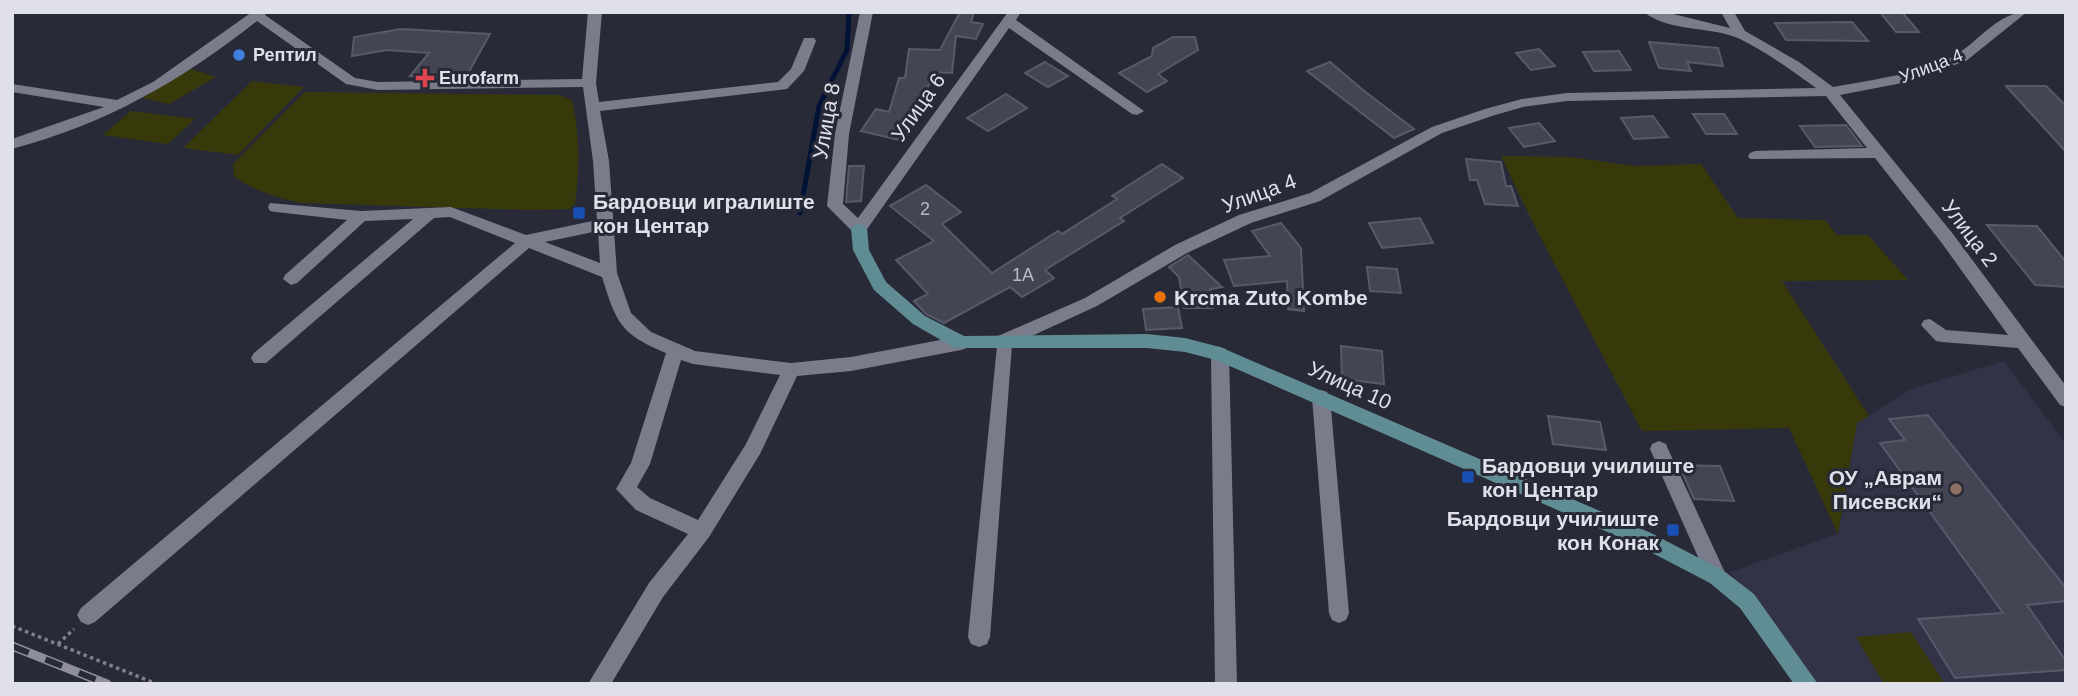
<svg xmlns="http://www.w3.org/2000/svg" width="2078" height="696" font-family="Arial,sans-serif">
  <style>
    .built { fill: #323346 }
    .green { fill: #38390a }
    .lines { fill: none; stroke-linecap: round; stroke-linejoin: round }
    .stream { stroke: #001337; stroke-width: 5 }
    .building { fill: #444554; stroke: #585969; stroke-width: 2 }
    .path { stroke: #7f808b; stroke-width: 3.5; stroke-dasharray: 3.5 3.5; stroke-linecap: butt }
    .street { fill: #7a7c8c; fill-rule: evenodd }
    .secondary { fill: #608c94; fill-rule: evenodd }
    .rail-casing { stroke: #8d8e99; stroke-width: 9 }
    .rail { stroke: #292a38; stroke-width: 6; stroke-dasharray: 18; stroke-linecap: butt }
    .shop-dot { fill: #3f7fe0; stroke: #292a38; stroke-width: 2.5 }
    .health-dot { fill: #e0444e; stroke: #292a38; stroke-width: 2.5 }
    .transit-dot { fill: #1a4fb4; stroke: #292a38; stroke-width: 2.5 }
    .food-dot { fill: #e8710a; stroke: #292a38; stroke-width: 2.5 }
    .education-dot { fill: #8d6e63; stroke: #292a38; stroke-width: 2.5 }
    .labels { text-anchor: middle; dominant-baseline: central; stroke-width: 6; stroke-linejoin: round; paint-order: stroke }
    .far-poi-label { font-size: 18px; font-weight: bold; fill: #dfe0e9; stroke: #292a38; text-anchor: start }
    .far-street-label { font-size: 18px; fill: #dfe0e9; stroke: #292a38 }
    .number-label { font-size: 18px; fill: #b8b9c4 }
    .street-label { font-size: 21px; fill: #dfe0e9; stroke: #292a38 }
    .poi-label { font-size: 21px; font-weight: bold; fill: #dfe0e9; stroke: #292a38; text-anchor: start }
  </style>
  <rect width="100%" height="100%" fill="#292a38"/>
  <!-- built -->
  <polygon class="built" points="2004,361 2066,444 2066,684 1811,684 1730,572 1838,534 1857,423 1911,389"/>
  <!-- green -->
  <g class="green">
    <polygon points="191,69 216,77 169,104 142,98"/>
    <polygon points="252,81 304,87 238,155 183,148"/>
    <path d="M305,92l255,3 12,5c8,33 8,75 2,109l-44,1 -228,-7c-25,-5 -48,-12 -68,-27l-1,-12z"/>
    <polygon points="131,111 195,119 168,144 103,135"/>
    <polygon points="1501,156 1571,157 1634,166 1701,164 1738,218 1825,220 1837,235 1868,235 1908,280 1782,281 1869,416 1857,423 1838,534 1789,428 1642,431 1532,221"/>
    <polygon points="1911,632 1945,684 1884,684 1856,637"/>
  </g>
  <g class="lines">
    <!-- stream -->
    <polyline class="stream" points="800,213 819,106 847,50 849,12"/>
  </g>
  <!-- building -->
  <g class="building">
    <polygon points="960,12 974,12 971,22 983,24 976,39 956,36 952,73 932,72 924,103 900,140 861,131 876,109 889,112 899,78 905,78 909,49 940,50"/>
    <polygon points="1880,12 1902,12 1919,32 1896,32"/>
    <polygon points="1852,22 1868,41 1786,40 1775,23"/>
    <polygon points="401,29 490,34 466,77 442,78 410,76 429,53 387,50 352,56 354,37"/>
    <polygon points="1173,37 1195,37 1198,50 1158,74 1167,81 1147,92 1119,73 1152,56 1153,48"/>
    <polygon points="1649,42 1718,48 1723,66 1687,62 1691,71 1659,68"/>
    <polygon points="1539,49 1555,66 1531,70 1516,53"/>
    <polygon points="1619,51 1631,70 1594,71 1583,52"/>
    <polygon points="1045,62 1068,76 1048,87 1025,73"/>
    <polygon points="1330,62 1363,90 1414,129 1394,138 1307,71"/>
    <polygon points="2006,86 2046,86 2066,106 2066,152"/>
    <polygon points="1006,94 1027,108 988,131 967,118"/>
    <polygon points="1693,114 1724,114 1737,134 1706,134"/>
    <polygon points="1653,116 1668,137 1634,139 1621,118"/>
    <polygon points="1539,123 1555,141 1524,147 1509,128"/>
    <polygon points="1846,125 1862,146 1815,147 1800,126"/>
    <polygon points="1466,159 1501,162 1506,186 1511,186 1518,206 1485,204 1477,180 1470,180"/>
    <polygon points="1162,164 1183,178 1120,218 1124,221 1045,270 1054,278 1022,297 1010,287 944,323 926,314 914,301 928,294 896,260 934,241 890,206 926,185 961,212 942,224 992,273 1058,231 1062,234 1117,199 1112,196"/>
    <polygon points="849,166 864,166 861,201 846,202"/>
    <polygon points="1420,218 1433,243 1382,248 1369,223"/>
    <polygon points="1281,223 1301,248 1304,311 1288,309 1287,281 1234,286 1224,260 1270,256 1252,231"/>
    <polygon points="1987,225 2037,226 2066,262 2066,287 2035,285"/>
    <polygon points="1188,255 1222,287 1210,289 1213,308 1184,308 1179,277 1169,267"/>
    <polygon points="1367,267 1397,269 1401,293 1370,291"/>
    <polygon points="1178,307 1182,328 1146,330 1143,309"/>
    <polygon points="1341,346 1382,351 1384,384 1342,379"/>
    <polygon points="1928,415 2066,588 2066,601 2027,605 2066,661 2066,670 1955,678 1918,619 2003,613 1880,443 1905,440 1889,419"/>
    <polygon points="1548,416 1600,422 1606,450 1553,444"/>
    <polygon points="1679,465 1720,466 1734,501 1694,499"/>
  </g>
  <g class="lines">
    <!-- path -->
    <g class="path">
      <polyline points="12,626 157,684"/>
      <polyline points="58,644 74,629"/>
    </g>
    <!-- street -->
    <g class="street">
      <path d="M252,12h14l-1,3 90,63 23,4 204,-3 6,-67h14l-6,71 3,19 179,-20 13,-13 13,-31h10l2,3 -12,30 -17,18 -187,22 9,50 8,112 14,40 20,19 44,19 96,12 60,-6 110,-21 6,2 3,5 -3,5 -6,2 -110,21 -54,5 -37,78 -51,83 -46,60 -52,87h-23l61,-101 39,-49 -52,-24 -20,-21 15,-26 35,-110c-46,-19 -50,-31 -64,-76l-73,-29 -434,374 -7,3 -7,-3 -4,-7 4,-7 434,-365 -65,-26 -16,1 -168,145h-12l-3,-5 3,-5 159,-134 -48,2 -68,62 -6,2 -8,-6 2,-4 62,-55 -71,-8 -6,-1 -2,-4 2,-4 91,8 90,-4 75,28 71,-15 -4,-59 -10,-74 -205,3 -32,-6 -89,-63c-76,60 -151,103 -245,128v-10l92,-32 -92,-15v-8l105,16 36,-18zM598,231l2,32 -55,-21zM681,360l12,4 87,11 -34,69 -48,76 -48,-22 -13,-11 13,-23z"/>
      <polygon points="860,12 873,12 849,134 843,204 858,218 1008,12 1021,12 1016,20 1144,111 1137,115 1132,114 1009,28 865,232 853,232 827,206 835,134"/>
      <path d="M1644,12h21l65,16 -9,-16h13l11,19 54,31 34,25c34,-6 98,-15 126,-34 22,-15 41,-41 68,-41l-61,49 -64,22 -62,12 113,139 113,152v21l-6,-2 -42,-57 -76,-6 -6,-1 -15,-16 3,-5 6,-1 16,11 62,5 -67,-93 -66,-84 -125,1 -2,-3 2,-3 5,-2 112,-3 -41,-52 -259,5 -44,6 -28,8 -53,18 -122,68 -69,22 -64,30 -90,53 -85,39 -22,292 -3,7 -8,3 -8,-3 -3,-7 30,-301 87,-38 90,-53 64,-30 71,-22 122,-66 53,-18 37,-10 45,-6 249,-5c-25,-18 -51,-37 -78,-50 -29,-12 -70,-6 -94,-26z"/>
      <polygon points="1220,347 1226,349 1229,354 1237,684 1215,684 1211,354 1214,349"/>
      <polygon points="1321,390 1327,392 1330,397 1349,613 1346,620 1339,623 1332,620 1329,613 1312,397 1315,392"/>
      <polygon points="1659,441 1666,444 1668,449 1727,577 1724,583 1717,586 1710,583 1707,577 1650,449 1652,444"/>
    </g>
    <!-- secondary -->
    <polygon class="secondary" points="859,223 867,228 869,250 886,282 925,316 964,336 1147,334 1185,338 1220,347 1651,533 1724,571 1754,594 1818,684 1794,684 1740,608 1710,583 1637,545 1216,360 1185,352 1147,348 955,348 913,324 874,290 853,250 851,228"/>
    <!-- rail casing -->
    <g class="rail-casing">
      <polyline id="rail" points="12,646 107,684"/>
    </g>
    <!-- rail -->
    <use href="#rail" class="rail"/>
  </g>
  <!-- markers -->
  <circle class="shop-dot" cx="239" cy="55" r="7"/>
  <path class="health-dot" d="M421.5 67.5h7v7h7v7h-7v7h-7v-7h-7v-7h7z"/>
  <g class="transit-dot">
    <rect x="572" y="206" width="14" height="14" rx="3.5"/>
    <rect x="1461" y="470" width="14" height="14" rx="3.5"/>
    <rect x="1666" y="523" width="14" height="14" rx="3.5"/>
  </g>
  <circle class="food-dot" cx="1160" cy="297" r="7"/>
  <circle class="education-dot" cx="1956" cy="489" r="7"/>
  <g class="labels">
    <!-- far-poi labels -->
    <g class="far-poi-label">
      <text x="253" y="55">Рептил</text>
      <text x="439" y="78">Eurofarm</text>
    </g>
    <!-- far-street labels -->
    <g class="far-street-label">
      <text transform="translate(1931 66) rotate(-21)">Улица 4</text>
    </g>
    <!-- number labels -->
    <g class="number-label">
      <text x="925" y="209">2</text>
      <text x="1023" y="275">1А</text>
    </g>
    <!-- street labels -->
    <g class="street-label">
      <text transform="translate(918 107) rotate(-55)">Улица 6</text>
      <text transform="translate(826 121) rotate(-80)">Улица 8</text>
      <text transform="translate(1259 193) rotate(-20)">Улица 4</text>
      <text transform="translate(1970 233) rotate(53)">Улица 2</text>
      <text transform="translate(1350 385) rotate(24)">Улица 10</text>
    </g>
    <!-- poi labels -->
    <g class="poi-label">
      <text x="593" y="201">Бардовци игралиште<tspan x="593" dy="24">кон Центар</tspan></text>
      <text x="1174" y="297">Krcma Zuto Kombe</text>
      <text x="1482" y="465">Бардовци училиште<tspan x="1482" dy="24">кон Центар</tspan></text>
      <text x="1942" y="477" text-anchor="end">ОУ „Аврам<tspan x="1942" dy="24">Писевски“</tspan></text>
      <text x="1659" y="518" text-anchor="end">Бардовци училиште<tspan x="1659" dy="24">кон Конак</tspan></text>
    </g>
  </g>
  <!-- border -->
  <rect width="2078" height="696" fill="none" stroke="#dfe0e9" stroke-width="28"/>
</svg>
